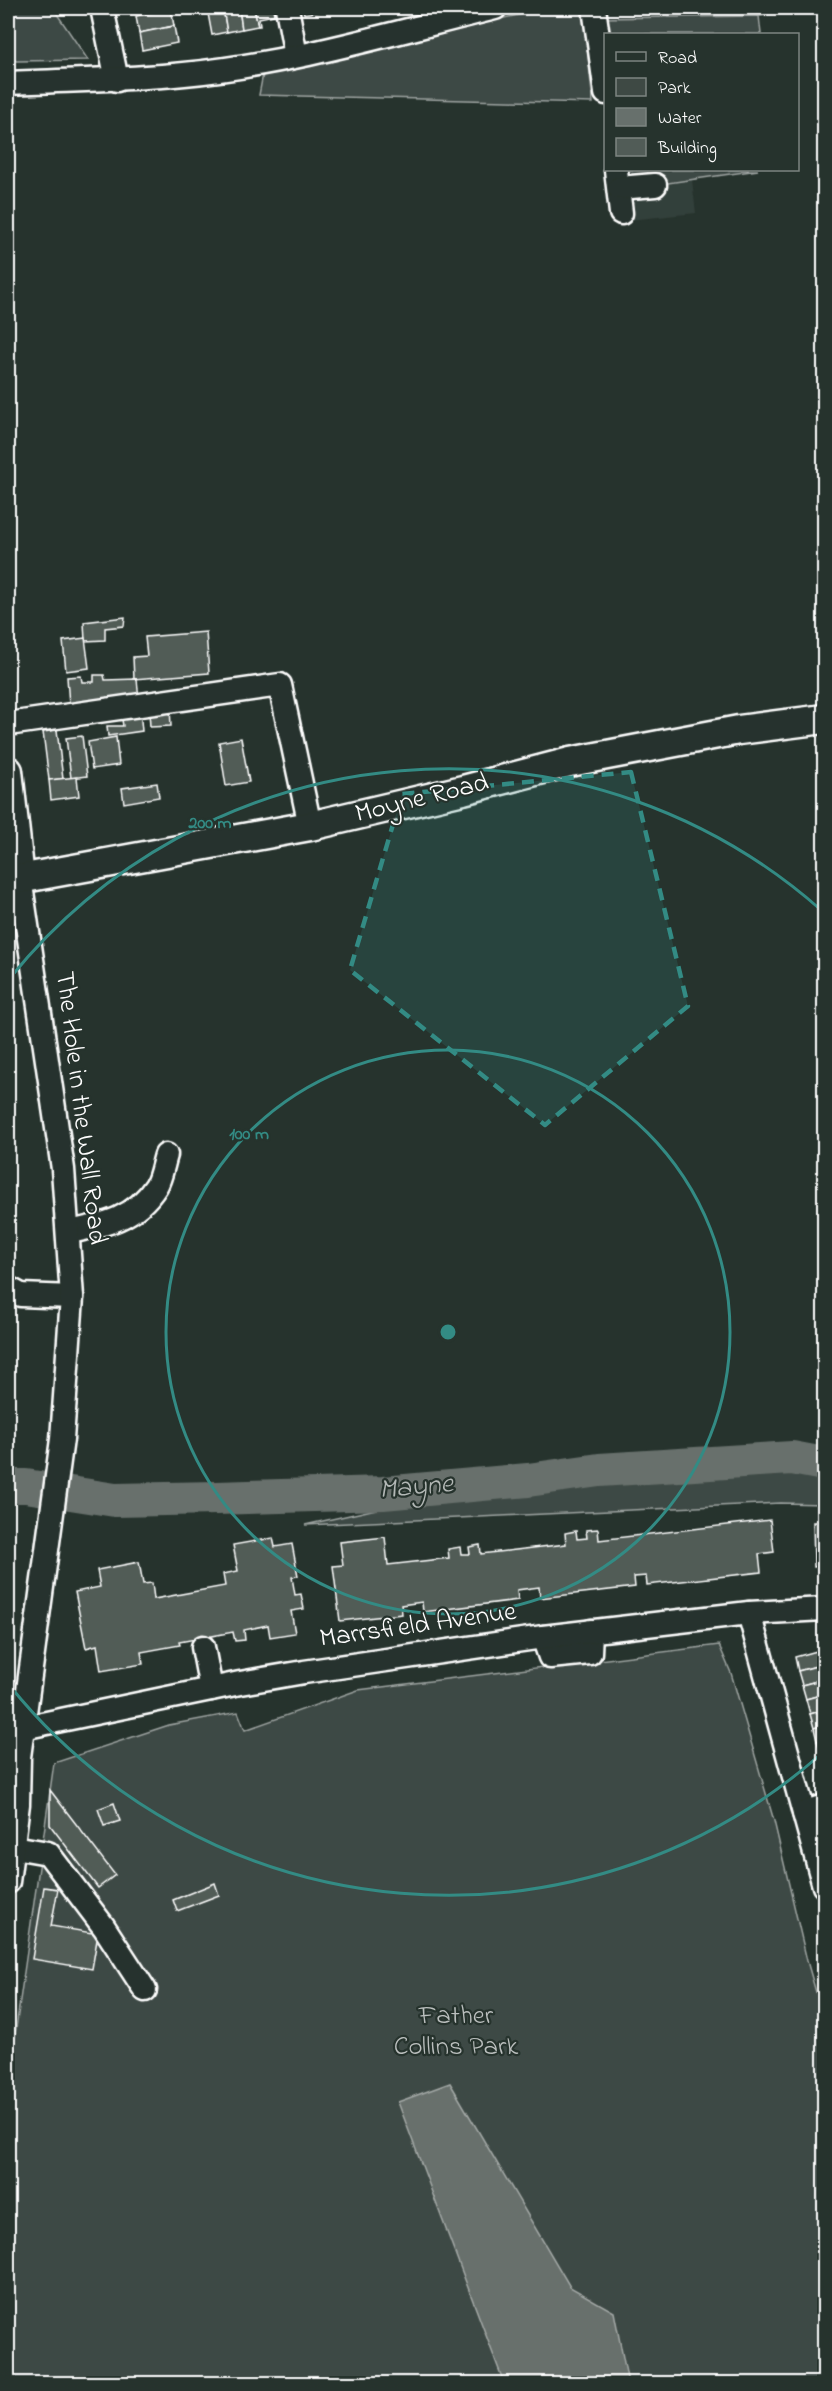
<svg xmlns="http://www.w3.org/2000/svg" width="832" height="2391" font-family="'Indie Flower',sans-serif">
  <style>
    .built { fill: #333f3a }
    .green { fill: #3e4944; stroke: #9ea4a2; stroke-width: 1.5 }
    .water { fill: #67706c; stroke: #a4a9a7; stroke-width: 1.5 }
    .lines { fill: none; stroke-linecap: round; stroke-linejoin: round }
    .river { stroke: #67706c; stroke-width: 34 }
    .building { fill: #515c57; stroke: #fff; stroke-width: 1.5 }
    .minor-casing { stroke: #fff; stroke-width: 27 }
    .major-casing { stroke: #fff; stroke-width: 33 }
    .minor { stroke: #26332d; stroke-width: 22 }
    .major { stroke: #26332d; stroke-width: 28 }
    .marked { fill: #338b84; fill-opacity: 0.2; stroke: #338b84; stroke-width: 4.5; stroke-dasharray: 12 8; stroke-linejoin: round }
    .ring { fill: none; stroke: #338b84; stroke-width: 3 }
    .labels { text-anchor: middle; dominant-baseline: central; stroke-width: 4.5; stroke-linejoin: round; paint-order: stroke }
    .street-label { font-size: 27px; fill: #fff; stroke: #26332d }
    .park-label { font-size: 27px; fill: #bbbfbe; stroke: #26332d }
    .water-label { font-size: 28px; font-style: italic; fill: #b3b8b6; stroke: #26332d }
    .centre { fill: #338b84; stroke: #26332d; stroke-width: 3 }
    .ring-label { font-size: 18px; text-anchor: middle; font-weight: bold; fill: #338b84; stroke: #26332d; stroke-width: 4.5; stroke-linejoin: round; paint-order: stroke }
  </style>
  <rect width="100%" height="100%" fill="#26332d"/>
  <filter id="ink" filterUnits="userSpaceOnUse"><feTurbulence type="fractalNoise" baseFrequency=".0167" numOctaves="2"/><feDisplacementMap in="SourceGraphic" scale="12" xChannelSelector="R" yChannelSelector="G"/><feConvolveMatrix kernelMatrix="1 2 1 2 8 2 1 2 1" color-interpolation-filters="sRGB"/></filter>
  <g filter="url(#ink)">
    <!-- built -->
    <polygon class="built" points="692,180 696,213 630,220 630,202 635,196 656,184"/>
    <!-- green -->
    <g class="green">
      <polygon points="8,8 53,8 88,60 16,61 8,54"/>
      <polygon points="551,8 583,8 593,103 259,95 264,69"/>
      <polygon points="596,8 765,8 766,15 759,16 761,34 606,34 596,18 758,16 759,9 596,10"/>
      <polygon points="619,170 758,170 654,185 627,178"/>
      <polygon points="824,1460 824,1504 780,1503 305,1525 399,1504 756,1463"/>
      <polygon points="719,1645 731,1673 774,1821 807,1961 824,2020 824,2383 12,2384 8,2325 8,2084 54,1763 169,1725 238,1712 245,1730 358,1690"/>
    </g>
    <!-- water -->
    <polygon class="water" points="450,2083 570,2287 614,2312 628,2383 504,2383 398,2102"/>
    <g class="lines">
      <!-- river -->
      <polyline class="river" points="8,1486 26,1486 115,1500 217,1498 383,1493 528,1480 599,1470 792,1458 824,1464"/>
    </g>
    <!-- building -->
    <g class="building">
      <polygon points="133,8 162,8 134,13"/>
      <polygon points="207,8 223,8 227,32 212,35"/>
      <polygon points="223,8 239,8 242,29 227,32"/>
      <polygon points="239,8 254,8 258,26 242,29"/>
      <polygon points="254,8 273,8 274,15 259,18 260,26 258,26"/>
      <polygon points="303,8 321,8 322,11 304,14"/>
      <polygon points="171,9 174,26 139,33 136,16"/>
      <polygon points="174,26 177,43 142,50 139,33"/>
      <polygon points="125,617 124,626 105,628 105,640 85,641 84,622"/>
      <polygon points="206,632 209,673 134,679 133,657 147,656 145,637"/>
      <polygon points="85,638 89,668 66,671 63,641"/>
      <polygon points="94,675 104,675 105,680 137,679 139,700 69,705 67,677 81,676 82,682 94,682"/>
      <polygon points="170,708 171,726 150,727 149,710"/>
      <polygon points="140,710 142,731 108,736 107,726 123,726 121,713"/>
      <polygon points="57,730 63,779 49,780 43,732"/>
      <polygon points="82,736 87,776 71,778 66,738"/>
      <polygon points="116,737 119,765 92,769 88,742"/>
      <polygon points="241,738 249,782 226,786 219,742"/>
      <polygon points="77,777 79,796 51,800 49,780"/>
      <polygon points="157,783 159,797 124,803 122,788"/>
      <polygon points="770,1520 774,1552 759,1554 761,1572 647,1585 646,1576 634,1577 635,1587 540,1598 539,1587 517,1590 518,1600 423,1612 422,1602 401,1605 402,1614 340,1621 333,1566 343,1565 340,1542 385,1537 388,1565 449,1558 448,1549 460,1547 461,1554 470,1554 469,1547 480,1545 481,1554 566,1544 565,1533 576,1531 577,1539 587,1538 586,1530 598,1529 599,1540"/>
      <polygon points="813,1522 824,1522 824,1566 814,1567"/>
      <polygon points="273,1538 275,1547 292,1544 298,1576 292,1577 295,1595 301,1594 304,1609 291,1611 295,1633 270,1637 268,1625 244,1630 245,1640 235,1641 233,1632 179,1642 180,1645 141,1652 143,1664 101,1671 97,1645 86,1648 75,1592 100,1587 97,1570 139,1562 143,1584 152,1583 154,1599 225,1586 223,1574 238,1571 233,1545"/>
      <polygon points="8,1563 12,1564 8,1592"/>
      <polygon points="824,1649 824,1664 798,1671 795,1657"/>
      <polygon points="824,1664 824,1679 802,1685 798,1671"/>
      <polygon points="824,1679 824,1694 806,1699 802,1685"/>
      <polygon points="824,1694 824,1710 810,1714 806,1699"/>
      <polygon points="824,1710 824,1725 814,1728 810,1714"/>
      <polygon points="824,1725 824,1739 817,1741 814,1728"/>
      <polygon points="824,1739 824,1752 821,1753 817,1741"/>
      <polygon points="50,1790 115,1875 98,1888 50,1825"/>
      <polygon points="114,1803 120,1821 104,1826 98,1809"/>
      <polygon points="215,1883 219,1895 177,1911 173,1900"/>
      <polygon points="44,1887 58,1889 51,1926 98,1934 92,1969 32,1959"/>
    </g>
    <g class="lines">
      <!-- minor casing -->
      <g class="minor-casing">
        <g id="minor">
          <polyline points="102,8 117,80"/>
          <polyline points="287,8 296,56"/>
          <polyline points="594,8 606,93"/>
          <path d="M8,83c59,-3 118,-3 176,-9 106,-10 209,-41 311,-66"/>
          <polyline points="616,170 621,213"/>
          <polyline points="619,188 655,185"/>
          <polyline points="8,724 280,685 310,826"/>
          <path d="M69,1232c35,-7 66,-13 87,-46 5,-8 7,-22 10,-31"/>
          <polyline points="8,1288 21,1295 72,1297"/>
          <polyline points="749,1613 824,1886"/>
          <polyline points="543,1637 550,1657 590,1653 591,1631"/>
          <polyline points="203,1647 211,1689"/>
          <polyline points="8,1731 240,1683 304,1672 543,1637 749,1613 824,1609"/>
          <polyline points="804,1813 824,1806"/>
          <polyline points="14,1847 48,1853 104,1927 145,1990"/>
          <polyline points="8,1882 18,1804 19,1757 62,1439 72,1297 63,1169 20,878"/>
        </g>
      </g>
      <!-- major casing -->
      <g class="major-casing">
        <g id="major">
          <polyline points="8,771 20,878"/>
          <polyline points="8,881 310,826 463,790 570,762 739,730 824,719"/>
        </g>
      </g>
      <!-- minor -->
      <use href="#minor" class="minor"/>
      <!-- major -->
      <use href="#major" class="major"/>
    </g>
  </g>
  <!-- marked area -->
  <path class="marked" d="M631,772l57,234 -143,119 -195,-155 52,-176z"/>
  <!-- distance rings -->
  <g class="ring">
    <circle cx="448" cy="1332" r="282"/>
    <path d="M821 1754A563 563 0 0 1 10 1686M10 978A563 563 0 0 1 821 910"/>
  </g>
  <g class="labels">
    <!-- street labels -->
    <g class="street-label">
      <text transform="translate(422 799) rotate(-14)">Moyne Road</text>
      <text transform="translate(80 1108) rotate(83)">The Hole in the Wall Road</text>
      <text transform="translate(418 1626) rotate(-8)">Marrsfield Avenue</text>
    </g>
    <!-- park labels -->
    <g class="park-label">
      <text x="456" y="2016">Father<tspan x="456" dy="31">Collins Park</tspan></text>
    </g>
    <!-- water labels -->
    <g class="water-label">
      <text transform="translate(416 1488) rotate(-5)">Mayne</text>
    </g>
  </g>
  <circle cx="448" cy="1332" r="9" class="centre"/>
  <g class="ring-label">
    <text x="210" y="828">200 m</text>
    <text x="249" y="1139">100 m</text>
  </g>
  <!-- margin -->
  <rect width="832" height="2391" fill="none" stroke="#26332d" stroke-width="30"/>
  <rect x="15" y="15" width="802" height="2361" fill="none" stroke="#fff" stroke-width="2" filter="url(#ink)"/>
  <!-- legend -->
  <rect x="604" y="33" width="195" height="138" fill="#26332d" stroke="#7d8581" stroke-width="1.5"/>
  <rect x="616" y="52" width="30" height="9" fill="#26332d" stroke="#7d8581" stroke-width="1.5"/>
  <text x="658" y="63" font-size="18" fill="#ffffff">Road</text>
  <rect x="616" y="78" width="30" height="18" fill="#3e4944" stroke="#7d8581" stroke-width="1.5"/>
  <text x="658" y="93" font-size="18" fill="#ffffff">Park</text>
  <rect x="616" y="108" width="30" height="18" fill="#67706c" stroke="#7d8581" stroke-width="1.5"/>
  <text x="658" y="123" font-size="18" fill="#ffffff">Water</text>
  <rect x="616" y="138" width="30" height="18" fill="#515c57" stroke="#7d8581" stroke-width="1.5"/>
  <text x="658" y="153" font-size="18" fill="#ffffff">Building</text>
</svg>
